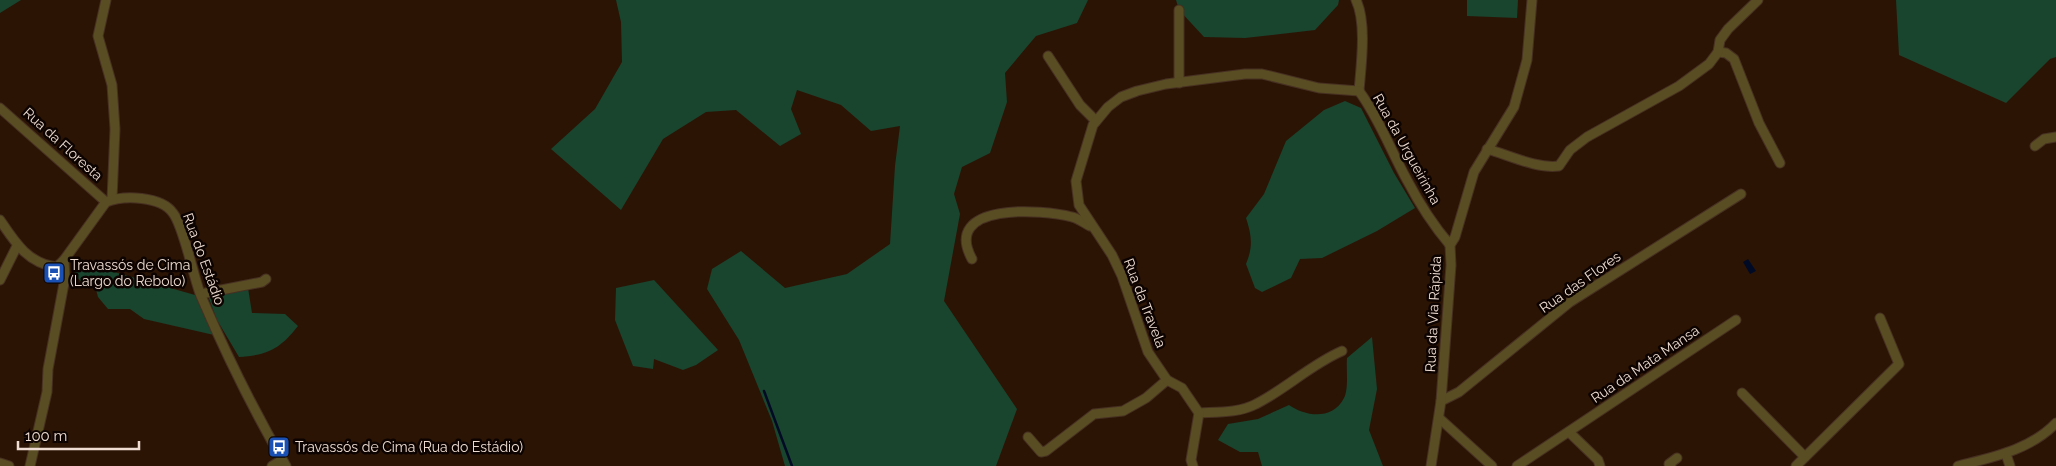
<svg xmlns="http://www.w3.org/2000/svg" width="2056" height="466" font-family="Raleway,sans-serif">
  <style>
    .green { fill: #19442e }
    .water { fill: #000a24 }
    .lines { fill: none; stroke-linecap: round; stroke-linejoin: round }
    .stream { stroke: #000a24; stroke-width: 2.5 }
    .minor-casing { stroke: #473022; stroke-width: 11 }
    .minor { stroke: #594d23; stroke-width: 9 }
    .labels { text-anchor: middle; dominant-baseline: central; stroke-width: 5; stroke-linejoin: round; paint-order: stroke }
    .street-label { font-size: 14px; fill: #efddd3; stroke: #0d0401 }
    .poi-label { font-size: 14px; fill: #efddd3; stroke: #0d0401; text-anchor: start }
  </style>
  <rect width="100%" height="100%" fill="#2c1405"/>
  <!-- green -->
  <g class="green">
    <polygon points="0,0 21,0 0,13"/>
    <polygon points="616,0 1088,0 1077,23 1036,36 1005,73 1007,102 990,153 962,167 954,194 960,214 944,301 1017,409 996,466 785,466 772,421 739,340 707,289 712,269 741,251 785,288 847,274 890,244 895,166 900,126 871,131 841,105 797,90 791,109 801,134 780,146 736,110 706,112 663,139 621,210 551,149 595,109 622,62 621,22"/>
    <polygon points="1176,0 1339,0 1338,5 1315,30 1245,38 1204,37 1179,10"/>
    <polygon points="1467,0 1518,0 1517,18 1467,16"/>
    <polygon points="1896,0 2056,0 2056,57 2050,59 2006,103 1899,55"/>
    <path d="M1345,101l16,7 33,65 21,35 -38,23 -55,27 -22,1 -9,19 -29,14 -7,-4 -9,-24c7,-17 6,-28 0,-46l18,-24 22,-53 38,-31z"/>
    <polygon points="79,262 195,295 214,335 144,319 130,309 108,309 98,297 94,282 83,283 74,275 75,268"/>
    <polygon points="654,280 718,350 696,365 683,370 654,359 653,369 633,366 615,320 616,288"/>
    <path d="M248,288l4,25 33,1 13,12c-18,23 -30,29 -59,31l-22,-37 -9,-24z"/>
    <path d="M1372,337l5,52 -8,41 14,36h-121l-4,-14h-18l-22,-12 10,-16 30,-5 31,-14c17,12 44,15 55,-7 5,-10 2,-29 3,-40z"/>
  </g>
  <!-- water -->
  <polygon class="water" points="1748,259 1756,271 1750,274 1743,262"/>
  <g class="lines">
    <!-- stream -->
    <polyline class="stream" points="764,391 792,466"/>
    <!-- minor casing -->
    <g class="minor-casing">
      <g id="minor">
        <polyline points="106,0 98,36 112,85 115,129 112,199"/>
        <path d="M1356,0c11,23 5,66 3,91"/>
        <polyline points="1179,10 1179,83"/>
        <polyline points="1718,52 1726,53 1734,59 1759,123 1780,163"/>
        <polyline points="1048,56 1080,105 1096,121"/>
        <path d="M1359,91c20,27 32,60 48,89 12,23 26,45 43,65"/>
        <polyline points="0,108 106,202"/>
        <polyline points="2035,146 2044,139 2056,137"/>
        <path d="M1487,149c22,6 50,20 72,17l11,-16 17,-13 92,-51 30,-22 9,-12 2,-12 8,-11 30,-29"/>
        <path d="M0,220c14,21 28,44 57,47l7,-7 42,-58c18,-7 55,-6 67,11 11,14 20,63 28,83 24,56 54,117 85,170"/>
        <path d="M972,259c-31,-57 71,-50 100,-42 6,1 12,6 18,9"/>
        <polyline points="0,280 17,246"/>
        <polyline points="201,294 262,282 266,279"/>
        <polyline points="1742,393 1805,457"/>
        <polyline points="1441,401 1459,392 1570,302 1741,194"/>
        <path d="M1199,413c19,-1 40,0 57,-9 30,-15 54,-39 86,-53"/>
        <polyline points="1439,418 1492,466"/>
        <polyline points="1569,432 1598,460 1600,466"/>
        <polyline points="1028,437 1041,452 1046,451 1094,414 1123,411 1146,398 1167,380"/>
        <polyline points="2006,454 2010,466"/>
        <polyline points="0,463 9,466"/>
        <polyline points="30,466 47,392 48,369 65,278 64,260"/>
        <polyline points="272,466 282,460"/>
        <polyline points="1193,466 1191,460 1199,413 1182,388 1167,380 1148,352 1122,276 1112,255 1079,205 1076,181 1093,125 1108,107 1121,97 1137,91 1166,84 1245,74 1262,74 1319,88 1359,91"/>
        <polyline points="1431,466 1441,401 1451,265 1450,245 1455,237 1474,172 1514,107 1527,60 1532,0"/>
        <polyline points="1517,466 1736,320"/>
        <polyline points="1671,466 1669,464 1677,458"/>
        <polyline points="1796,466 1899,364 1880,318"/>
        <path d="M1958,466c35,-9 72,-16 98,-43"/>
      </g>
    </g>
    <!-- minor -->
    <use href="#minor" class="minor"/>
  </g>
  <!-- icons -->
  <defs>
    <g id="bus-square" transform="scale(1.125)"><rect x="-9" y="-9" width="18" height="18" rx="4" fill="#1a4fb4" stroke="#0d0401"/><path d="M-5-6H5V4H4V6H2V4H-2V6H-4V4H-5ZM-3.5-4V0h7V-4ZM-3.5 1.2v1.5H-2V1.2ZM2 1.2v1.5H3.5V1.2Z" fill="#fff"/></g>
  </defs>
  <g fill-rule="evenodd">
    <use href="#bus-square" x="54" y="273"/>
    <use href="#bus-square" x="279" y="447"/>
  </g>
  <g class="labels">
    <!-- street labels -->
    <g class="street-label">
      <text transform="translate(63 144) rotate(42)">Rua da Floresta</text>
      <text transform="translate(1407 149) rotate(61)">Rua da Urgueirinha</text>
      <text transform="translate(204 259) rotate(70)">Rua do Estádio</text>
      <text transform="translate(1580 282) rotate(-35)">Rua das Flores</text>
      <text transform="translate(1145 303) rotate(69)">Rua da Travela</text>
      <text transform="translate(1433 314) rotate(-87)">Rua da Via Rápida</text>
      <text transform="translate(1645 364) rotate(-34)">Rua da Mata Mansa</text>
    </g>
    <!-- poi labels -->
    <g class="poi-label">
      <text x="70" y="265">Travassós de Cima<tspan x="70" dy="16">(Largo do Rebolo)</tspan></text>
      <text x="295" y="447">Travassós de Cima (Rua do Estádio)</text>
    </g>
  </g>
  <!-- scale -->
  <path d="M18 441v8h121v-8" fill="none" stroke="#efddd3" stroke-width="2.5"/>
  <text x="25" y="441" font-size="15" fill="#efddd3" stroke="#0d0401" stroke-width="4" paint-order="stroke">100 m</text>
</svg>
